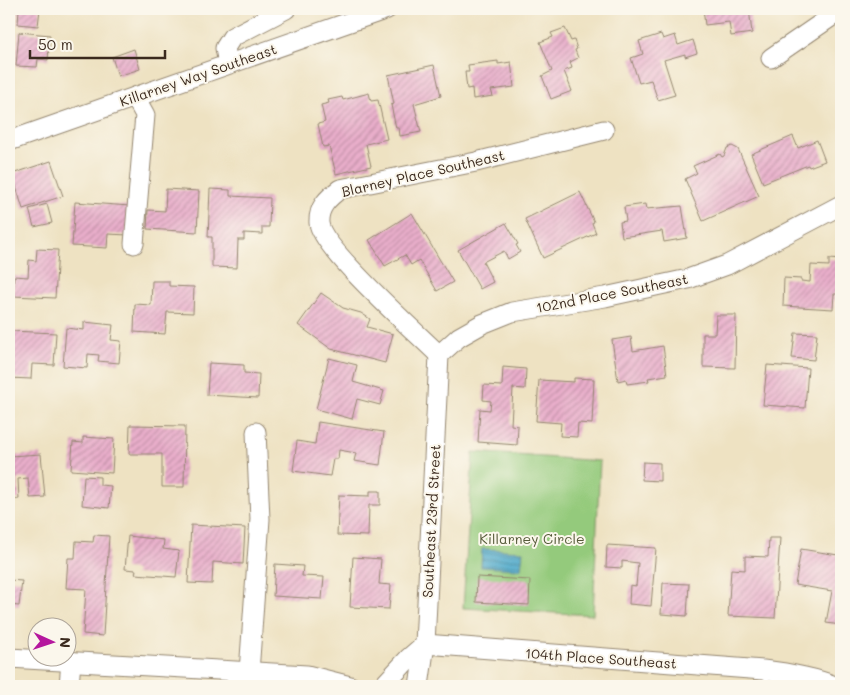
<svg xmlns="http://www.w3.org/2000/svg" width="850" height="695" font-family="Mali,sans-serif">
  <style>
    .park { fill: #94ca7c; stroke: #687a4d }
    .water { fill: url(#water-rules); stroke: #446a74 }
    .building { fill: url(#building-hatch) }
    .lines { fill: none; stroke-linecap: round; stroke-linejoin: round }
    .minor-casing { stroke: #948670; stroke-width: 21 }
    .minor { stroke: #fff; stroke-width: 19 }
    .labels { text-anchor: middle; dominant-baseline: central; stroke-width: 4; stroke-linejoin: round; paint-order: stroke }
    .street-label { font-size: 14px; fill: #3b2a1e; stroke: #fbf7ec }
    .park-label { font-size: 14px; fill: #565a3a; stroke: #fbf7ec }
  </style>
  <defs>
    <pattern id="water-rules" width="6" height="5" patternUnits="userSpaceOnUse" patternTransform="scale(1.25)"><rect width="6" height="5" fill="#4da9cb"/><path d="M0 2.5h6" fill="none" stroke="#418aa4"/></pattern>
    <pattern id="building-hatch" width="6" height="6" patternUnits="userSpaceOnUse" patternTransform="scale(1.25)"><rect width="6" height="6" fill="#e9aecb"/><path d="M-1 1l2-2M0 6l6-6M5 7l2-2" fill="none" stroke="#be8ea4"/></pattern>
  </defs>
  <rect width="100%" height="100%" fill="#fbf7ec"/>
  <filter id="ink" filterUnits="userSpaceOnUse"><feTurbulence type="fractalNoise" baseFrequency=".02" numOctaves="2"/><feDisplacementMap in="SourceGraphic" scale="10" xChannelSelector="R" yChannelSelector="G"/><feConvolveMatrix kernelMatrix="1 2 1 2 8 2 1 2 1" color-interpolation-filters="sRGB"/></filter>
  <filter id="wash" filterUnits="userSpaceOnUse"><feTurbulence type="fractalNoise" baseFrequency=".0096" numOctaves="4" result="noise"/><feDisplacementMap in="SourceGraphic" scale="20" xChannelSelector="R" yChannelSelector="G"/><feGaussianBlur stdDeviation="1.12" result="paint"/><feColorMatrix in="noise" values="0 0 0 0 0 0 0 0 0 0 0 0 0 0 0 0 0 1.4 0 .05"/><feComposite in="paint" operator="in"/></filter>
  <g filter="url(#wash)">
    <rect width="100%" height="100%" fill="#eee2c2"/>
    <!-- park -->
    <polygon class="park" points="473,452 600,461 593,615 463,608"/>
    <!-- water -->
    <polygon class="water" points="482,549 523,551 521,569 481,567"/>
    <g id="blocks">
      <!-- building -->
      <g class="building">
        <polygon points="19,9 40,9 38,26 18,24"/>
        <polygon points="703,9 749,9 752,33 731,36 729,22 705,25"/>
        <polygon points="565,28 571,41 574,40 577,49 575,50 578,58 570,62 572,68 564,71 572,91 551,99 542,76 552,71 540,42 553,37 551,33"/>
        <polygon points="19,32 50,35 48,60 38,59 37,67 16,66"/>
        <polygon points="661,34 663,39 675,35 678,45 693,40 697,53 685,57 685,54 664,60 675,95 658,100 651,80 639,83 631,58 643,54 639,41"/>
        <polygon points="134,49 140,69 118,76 112,57"/>
        <polygon points="498,61 498,64 511,62 514,87 491,90 493,96 473,99 472,88 467,89 465,72 469,72 468,65"/>
        <polygon points="434,65 441,96 414,104 421,132 400,136 399,128 396,128 391,105 394,104 388,75"/>
        <polygon points="369,93 371,101 378,100 387,139 366,144 371,166 336,174 329,146 323,147 318,124 325,122 321,105 329,103 328,100 342,97 343,100"/>
        <polygon points="793,136 798,148 817,140 825,161 809,167 808,165 763,183 751,154"/>
        <polygon points="732,146 738,149 759,196 703,221 685,179 697,173 693,166 720,154 722,157 724,156 727,148"/>
        <polygon points="51,161 63,196 23,209 12,174"/>
        <polygon points="166,189 199,191 197,232 147,229 148,210 165,211"/>
        <polygon points="210,189 230,190 230,196 270,198 269,227 262,227 262,234 244,233 244,240 238,240 237,268 212,267 212,237 208,237"/>
        <polygon points="580,192 594,222 592,223 596,233 543,258 525,219"/>
        <polygon points="75,202 130,206 128,235 108,234 107,248 72,246"/>
        <polygon points="47,204 52,223 34,227 29,209"/>
        <polygon points="645,204 646,209 682,206 687,238 664,242 662,231 622,237 620,222 626,221 624,207"/>
        <polygon points="412,213 453,282 437,291 419,260 411,265 405,255 385,266 369,240"/>
        <polygon points="506,223 518,244 516,245 520,252 508,259 504,251 483,262 493,282 480,289 458,250"/>
        <polygon points="37,249 58,250 55,298 13,296 14,276 28,277 29,260 36,261"/>
        <polygon points="829,259 841,260 841,294 834,294 833,309 783,306 784,278 801,279 801,281 810,282 811,265 829,266"/>
        <polygon points="152,281 169,281 169,286 194,287 193,313 167,312 165,334 134,332 135,304 151,305"/>
        <polygon points="321,293 343,308 361,313 370,319 367,327 393,334 385,363 331,349 298,325"/>
        <polygon points="716,315 736,315 735,368 703,367 703,334 715,334"/>
        <polygon points="84,322 113,325 111,340 121,341 119,363 98,361 99,355 88,354 87,368 63,366 66,328 84,330"/>
        <polygon points="11,331 56,333 54,365 32,364 31,379 9,378"/>
        <polygon points="795,333 817,334 814,360 792,358"/>
        <polygon points="631,337 633,351 663,346 667,375 648,378 649,381 627,384 626,379 618,381 612,340"/>
        <polygon points="329,358 357,365 353,382 384,391 380,405 357,399 352,419 316,409"/>
        <polygon points="209,363 244,365 244,373 259,374 258,398 207,395"/>
        <polygon points="767,365 808,368 805,408 763,405"/>
        <polygon points="503,367 526,369 525,389 513,388 511,425 518,426 517,445 478,442 480,409 490,410 491,401 483,400 484,385 502,386"/>
        <polygon points="574,378 594,379 592,424 578,423 577,437 560,436 561,423 536,421 539,380 574,382"/>
        <polygon points="318,422 384,432 380,465 354,461 356,453 339,450 338,459 333,459 330,476 293,471 297,441 315,444"/>
        <polygon points="130,425 185,426 184,487 162,487 162,454 129,454"/>
        <polygon points="83,437 114,439 112,473 71,470 73,442 83,443"/>
        <polygon points="41,454 45,497 30,498 28,478 18,479 19,499 9,500 9,456"/>
        <polygon points="643,462 660,463 660,481 642,480"/>
        <polygon points="84,476 100,477 100,485 111,486 109,508 82,505"/>
        <polygon points="370,491 380,491 380,505 369,505 368,536 337,535 339,495 370,496"/>
        <polygon points="191,525 245,528 243,564 213,562 212,584 188,583"/>
        <polygon points="94,535 109,536 103,636 83,634 86,589 66,588 68,558 75,558 76,541 93,542"/>
        <polygon points="128,536 164,540 163,549 179,551 176,577 135,574 136,570 125,569"/>
        <polygon points="769,538 780,538 775,618 728,616 731,569 745,570 745,556 768,557"/>
        <polygon points="607,545 656,548 651,606 629,604 630,585 636,586 638,563 622,561 622,568 606,567"/>
        <polygon points="839,547 841,547 841,625 826,623 832,591 795,585 801,549 838,555"/>
        <polygon points="353,557 381,559 379,584 391,585 389,609 350,607"/>
        <polygon points="275,564 303,566 302,576 324,577 322,599 273,596"/>
        <polygon points="477,577 530,580 529,605 476,602"/>
        <polygon points="9,580 22,581 19,606 9,605"/>
        <polygon points="663,583 689,584 687,616 661,614"/>
      </g>
    </g>
  </g>
  <g filter="url(#ink)">
    <use href="#blocks" fill-opacity="0" stroke="#948670" stroke-width="1"/>
    <g class="lines">
      <!-- minor casing -->
      <g class="minor-casing">
        <g id="minor">
          <polyline points="771,58 841,10"/>
          <polyline points="228,64 225,48 232,37 286,9"/>
          <polyline points="9,141 387,9"/>
          <polyline points="134,244 145,115 135,97"/>
          <path d="M439,355c-22,-22 -118,-107 -120,-132 -1,-16 9,-25 21,-34l136,-27 128,-32"/>
          <polyline points="439,355 459,337 482,324 512,312 605,297 688,279 727,265 841,205"/>
          <polyline points="9,658 307,675 350,686"/>
          <polyline points="249,672 260,519 256,432"/>
          <polyline points="69,686 71,661"/>
          <path d="M383,686l26,-28 16,-14 338,26c25,3 49,7 72,16"/>
          <polyline points="419,686 425,644 439,355"/>
        </g>
      </g>
      <!-- minor -->
      <use href="#minor" class="minor"/>
    </g>
  </g>
  <g class="labels">
    <!-- street labels -->
    <g class="street-label">
      <text transform="translate(198 75) rotate(-19)">Killarney Way Southeast</text>
      <text transform="translate(423 173) rotate(-13)">Blarney Place Southeast</text>
      <text transform="translate(612 293) rotate(-11)">102nd Place Southeast</text>
      <text transform="translate(431 521) rotate(-87)">Southeast 23rd Street</text>
      <text transform="translate(601 658) rotate(4)">104th Place Southeast</text>
    </g>
    <!-- park labels -->
    <g class="park-label">
      <text x="532" y="538">Killarney Circle</text>
    </g>
  </g>
  <!-- margin -->
  <rect width="850" height="695" fill="none" stroke="#fbf7ec" stroke-width="30"/>
  <!-- north arrow -->
  <g transform="translate(52 642) rotate(93)"><circle r="24" fill="#fbf7ec" stroke="#aea59a"/>
  <path d="M0-4L9 19L0 12L-9 19Z" fill="#b5179e"/>
  <text y="-8" font-size="14" font-weight="bold" text-anchor="middle" fill="#3b2a1e">N</text>
  </g>
  <!-- scale -->
  <path d="M30 50v8h135v-8" fill="none" stroke="#3b2a1e" stroke-width="2.5"/>
  <text x="38" y="50" font-size="15" fill="#3b2a1e" stroke="#fbf7ec" stroke-width="4" paint-order="stroke">50 m</text>
</svg>
